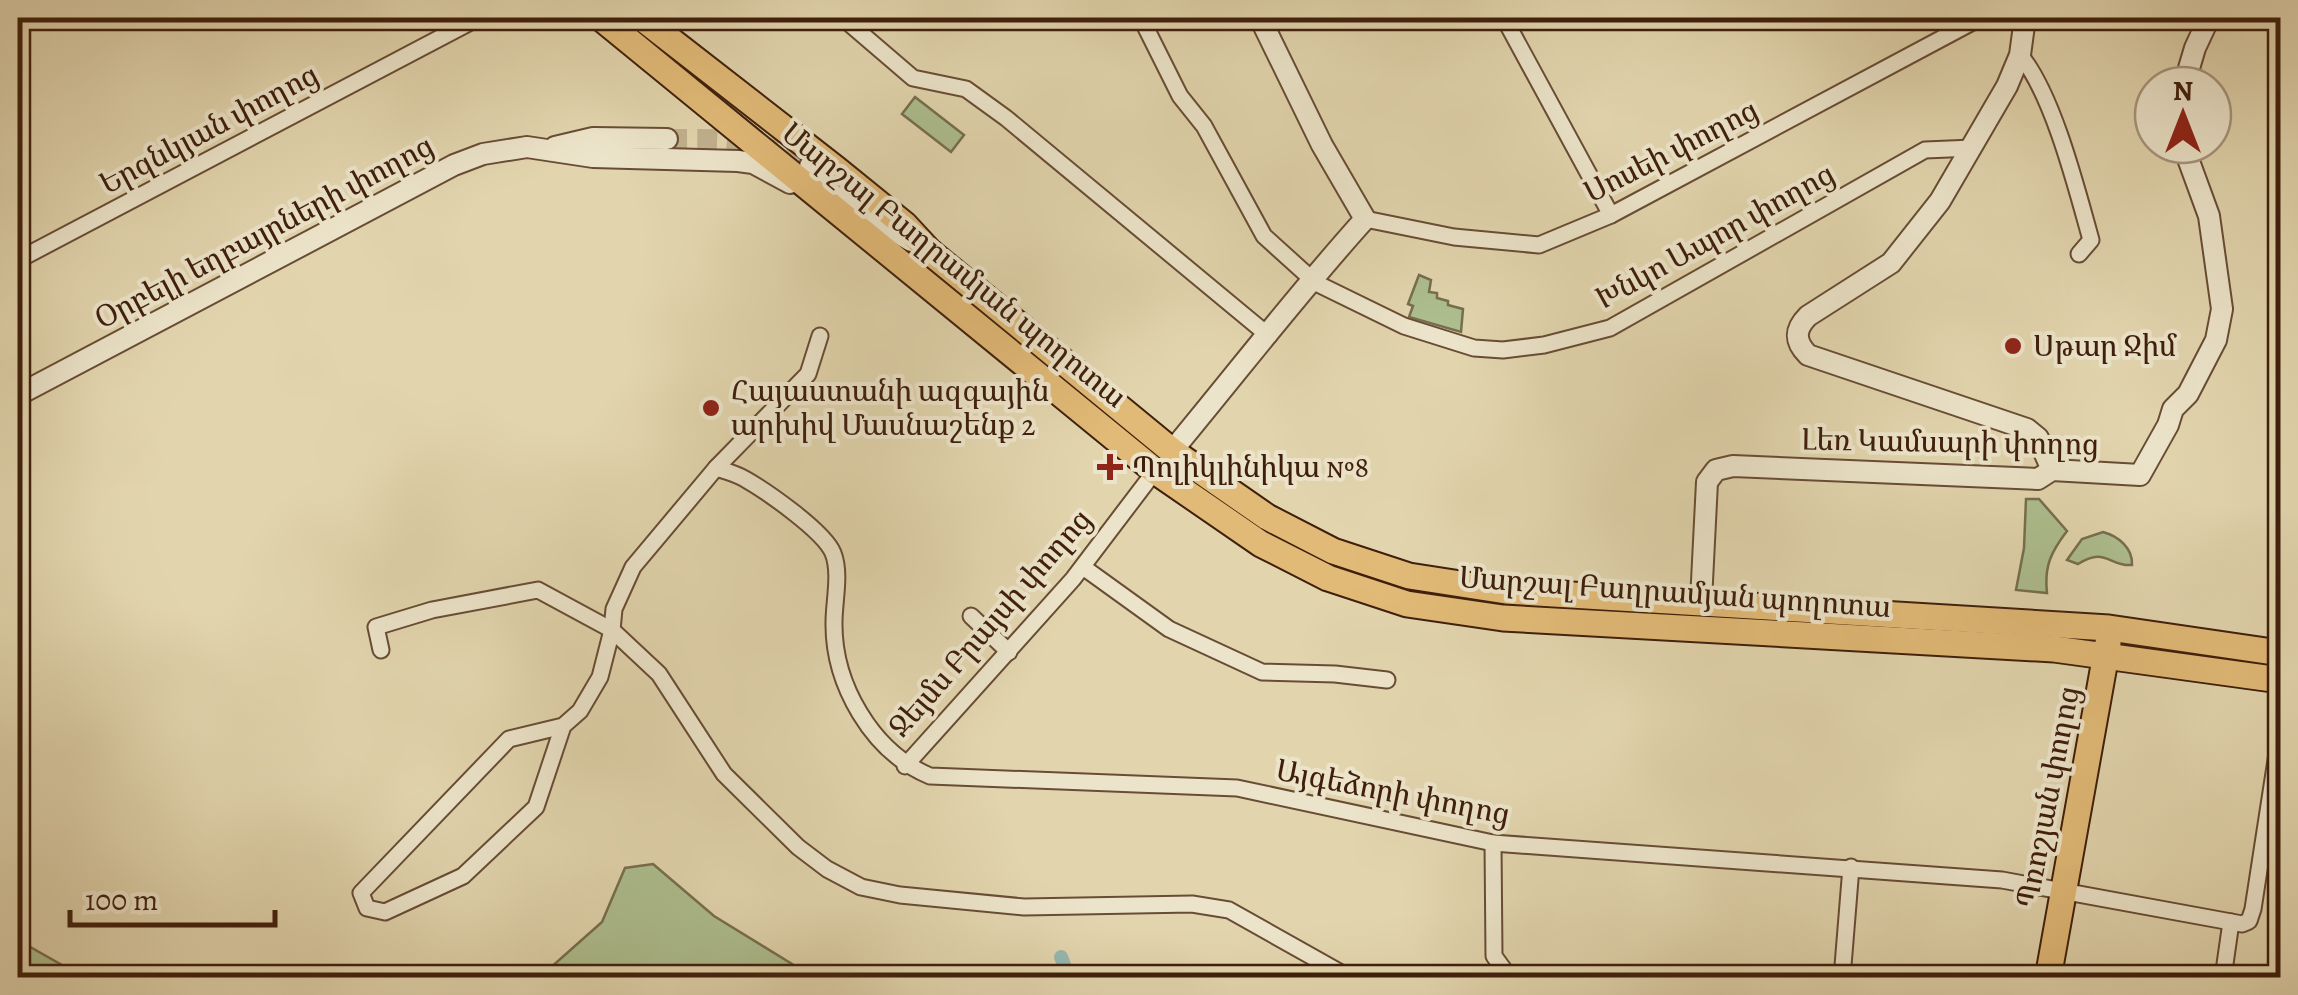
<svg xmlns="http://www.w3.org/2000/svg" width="2298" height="995" font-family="Alegreya,'Noto Serif Armenian',serif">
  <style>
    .green { fill: #adbe8f; stroke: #766e4e; stroke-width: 2.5 }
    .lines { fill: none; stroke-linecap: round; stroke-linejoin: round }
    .canal { stroke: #96b8b2; stroke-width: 14 }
    .tertiary-tunnel { stroke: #c1b18e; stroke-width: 20; stroke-dasharray: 20 10; stroke-linecap: butt }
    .minor-casing { stroke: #684c34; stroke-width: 19 }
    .tertiary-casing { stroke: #684c34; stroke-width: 24 }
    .primary-casing { stroke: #3f1f0c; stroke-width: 29 }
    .minor { stroke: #ece4ca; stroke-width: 15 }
    .tertiary { stroke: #ece4ca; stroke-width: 20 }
    .primary { stroke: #e1ba77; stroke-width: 25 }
    .poi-dot { fill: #8f2418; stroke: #ece4ca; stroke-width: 4 }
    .labels { text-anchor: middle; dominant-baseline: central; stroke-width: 8; stroke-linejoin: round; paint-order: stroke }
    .street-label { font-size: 30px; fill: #3f1f0c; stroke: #ece4ca }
    .poi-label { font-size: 30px; fill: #3f1f0c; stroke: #ece4ca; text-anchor: start }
  </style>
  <rect width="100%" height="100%" fill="#e2d5ae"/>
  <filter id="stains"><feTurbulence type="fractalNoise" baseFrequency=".002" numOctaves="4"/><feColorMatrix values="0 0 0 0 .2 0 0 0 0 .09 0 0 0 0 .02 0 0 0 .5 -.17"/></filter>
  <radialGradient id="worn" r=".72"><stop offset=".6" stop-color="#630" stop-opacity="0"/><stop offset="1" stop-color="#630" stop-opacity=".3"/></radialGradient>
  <!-- green -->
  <g class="green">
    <polygon points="915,97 964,135 951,152 902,114"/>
    <polygon points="1419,275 1431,280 1429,292 1437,293 1437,298 1448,301 1448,305 1463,309 1461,332 1409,317 1413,306 1408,304"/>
    <path d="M2026,499h13l28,32c-16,21 -23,35 -20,62l-31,-3 8,-42z"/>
    <path d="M2103,532c15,4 30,16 29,33 -23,2 -26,-19 -54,-1l-11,-4 15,-21z"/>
    <polygon points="653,864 714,916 810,975 832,977 540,977 602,922 625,868"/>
    <polygon points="18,940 83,977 18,977"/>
  </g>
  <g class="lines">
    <!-- canal -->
    <polyline class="canal" points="1061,957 1069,978"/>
    <!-- tertiary-tunnel -->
    <path class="tertiary-tunnel" d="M667,139c62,0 86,-3 143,27"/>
    <!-- minor casing -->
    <g class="minor-casing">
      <g id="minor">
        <polyline points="843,18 913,78 966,89 1006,118 1269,336"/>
        <polyline points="1141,18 1180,96 1204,126 1264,236 1316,283 1404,326 1474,348 1503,350 1544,345 1610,328 1925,150 1973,148"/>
        <polyline points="1504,18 1611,215"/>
        <path d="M2020,55c33,39 57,135 71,185l-12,14"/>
        <polyline points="1365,219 1454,237 1539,245 1611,215 1980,18"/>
        <polyline points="18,260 478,18"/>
        <path d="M716,468c10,3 21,6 29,11 21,12 79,52 88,74 8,20 1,48 1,69 -1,62 38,130 96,154l307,12 256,55 509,37 240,44 7,-3 4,-12 27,-175"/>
        <polyline points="1083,567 1169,629 1262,672 1335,674 1387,680"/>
        <polyline points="971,616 1009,652"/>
        <polyline points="381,650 376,627 432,610 538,590 612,630 659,674 724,774 798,847 827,869 861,887 900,895 1024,907 1192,904 1229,910 1350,978"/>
        <polyline points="563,726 536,807 463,876 385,912 367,908 361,893 509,739 563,726 580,711 600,677 612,630 614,609 633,567 716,468 808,374 820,336"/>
        <polyline points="905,766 1073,579 1155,471"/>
        <polyline points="1493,843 1494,956 1510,978"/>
        <polyline points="1842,978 1851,867"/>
        <polyline points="2223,978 2231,922"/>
      </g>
    </g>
    <!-- tertiary casing -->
    <g class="tertiary-casing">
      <g id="tertiary">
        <path d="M2025,18l-5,37 -13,31 -67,115 -49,62 -83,53c-13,13 -14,25 0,39l219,74 11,9 14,32"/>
        <polyline points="2184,85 2195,48 2209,18"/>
        <polyline points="555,147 593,138 667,139"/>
        <polyline points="810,166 889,228 911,241"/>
        <polyline points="18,395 454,165 483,154 527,147 593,157 738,161 753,163 790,183"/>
        <path d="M1172,451c64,-77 126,-158 193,-232l-43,-74 -62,-127"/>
        <polyline points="1701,601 1707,482 1716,470 1733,466 2038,479 2052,470 2140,475 2168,425 2173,409 2188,394 2216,340 2222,309 2209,216 2183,145"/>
      </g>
    </g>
    <!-- primary casing -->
    <g class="primary-casing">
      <g id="primary">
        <polyline points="601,18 1155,471 1261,544 1328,578 1407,604 1503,618 2054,649 2280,680"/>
        <polyline points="642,18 836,169 905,225 930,252 1172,451 1267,517 1333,551 1409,576 1506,591 2109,628 2280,653"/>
        <polyline points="2048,978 2108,643"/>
      </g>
    </g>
    <!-- minor -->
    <use href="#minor" class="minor"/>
    <!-- tertiary -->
    <use href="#tertiary" class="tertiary"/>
    <!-- primary -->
    <use href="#primary" class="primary"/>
  </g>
  <!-- markers -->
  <g class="poi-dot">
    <circle cx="2013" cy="346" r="10"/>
    <circle cx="711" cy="408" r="10"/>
    <path d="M1105 452h10v10h10v10h-10v10h-10v-10h-10v-10h10z"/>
  </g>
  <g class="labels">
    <!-- street labels -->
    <g class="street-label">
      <text transform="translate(209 129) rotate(-28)">Երզնկյան փողոց</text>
      <text transform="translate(1671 151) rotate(-27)">Սոսեի փողոց</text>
      <text transform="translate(264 232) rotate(-28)">Օրբելի եղբայրների փողոց</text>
      <text transform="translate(1715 236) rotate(-29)">Խնկո Ապոր փողոց</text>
      <text transform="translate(954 265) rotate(39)">Մարշալ Բաղրամյան պողոտա</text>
      <text transform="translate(1950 442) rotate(1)">Լեռ Կամսարի փողոց</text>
      <text transform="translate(1675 592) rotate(4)">Մարշալ Բաղրամյան պողոտա</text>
      <text transform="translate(990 623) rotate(-49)">Ջեյմս Բրայսի փողոց</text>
      <text transform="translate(1393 792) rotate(11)">Այգեձորի փողոց</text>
      <text transform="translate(2048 797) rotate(-79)">Պռոշյան փողոց</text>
    </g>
    <!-- poi labels -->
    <g class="poi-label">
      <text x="2033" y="346">Սթար Ջիմ</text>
      <text x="731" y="391">Հայաստանի ազգային<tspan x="731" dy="34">արխիվ Մասնաշենք 2</tspan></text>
      <text x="1132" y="467">Պոլիկլինիկա №8</text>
    </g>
  </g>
  <!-- margin -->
  <rect width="2298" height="995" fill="none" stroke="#e2d5ae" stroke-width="60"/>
  <rect x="20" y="20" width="2258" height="955" fill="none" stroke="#3f1f0c" stroke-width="5"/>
  <rect x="30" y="30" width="2238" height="935" fill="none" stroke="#3f1f0c" stroke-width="2.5"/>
  <!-- north arrow -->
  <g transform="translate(2183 115)"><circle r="48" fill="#ece4ca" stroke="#a7957e" stroke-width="2.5"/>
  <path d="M0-8L18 38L0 25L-18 38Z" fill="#8f2418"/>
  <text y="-15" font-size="28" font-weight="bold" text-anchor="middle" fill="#3f1f0c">N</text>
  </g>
  <!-- scale -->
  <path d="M70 910v15h205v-15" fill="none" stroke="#3f1f0c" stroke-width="5"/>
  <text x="85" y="910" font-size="30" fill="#3f1f0c" stroke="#ece4ca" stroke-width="8" paint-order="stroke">100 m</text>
  <rect width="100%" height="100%" filter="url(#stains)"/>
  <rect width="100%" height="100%" fill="url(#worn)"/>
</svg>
